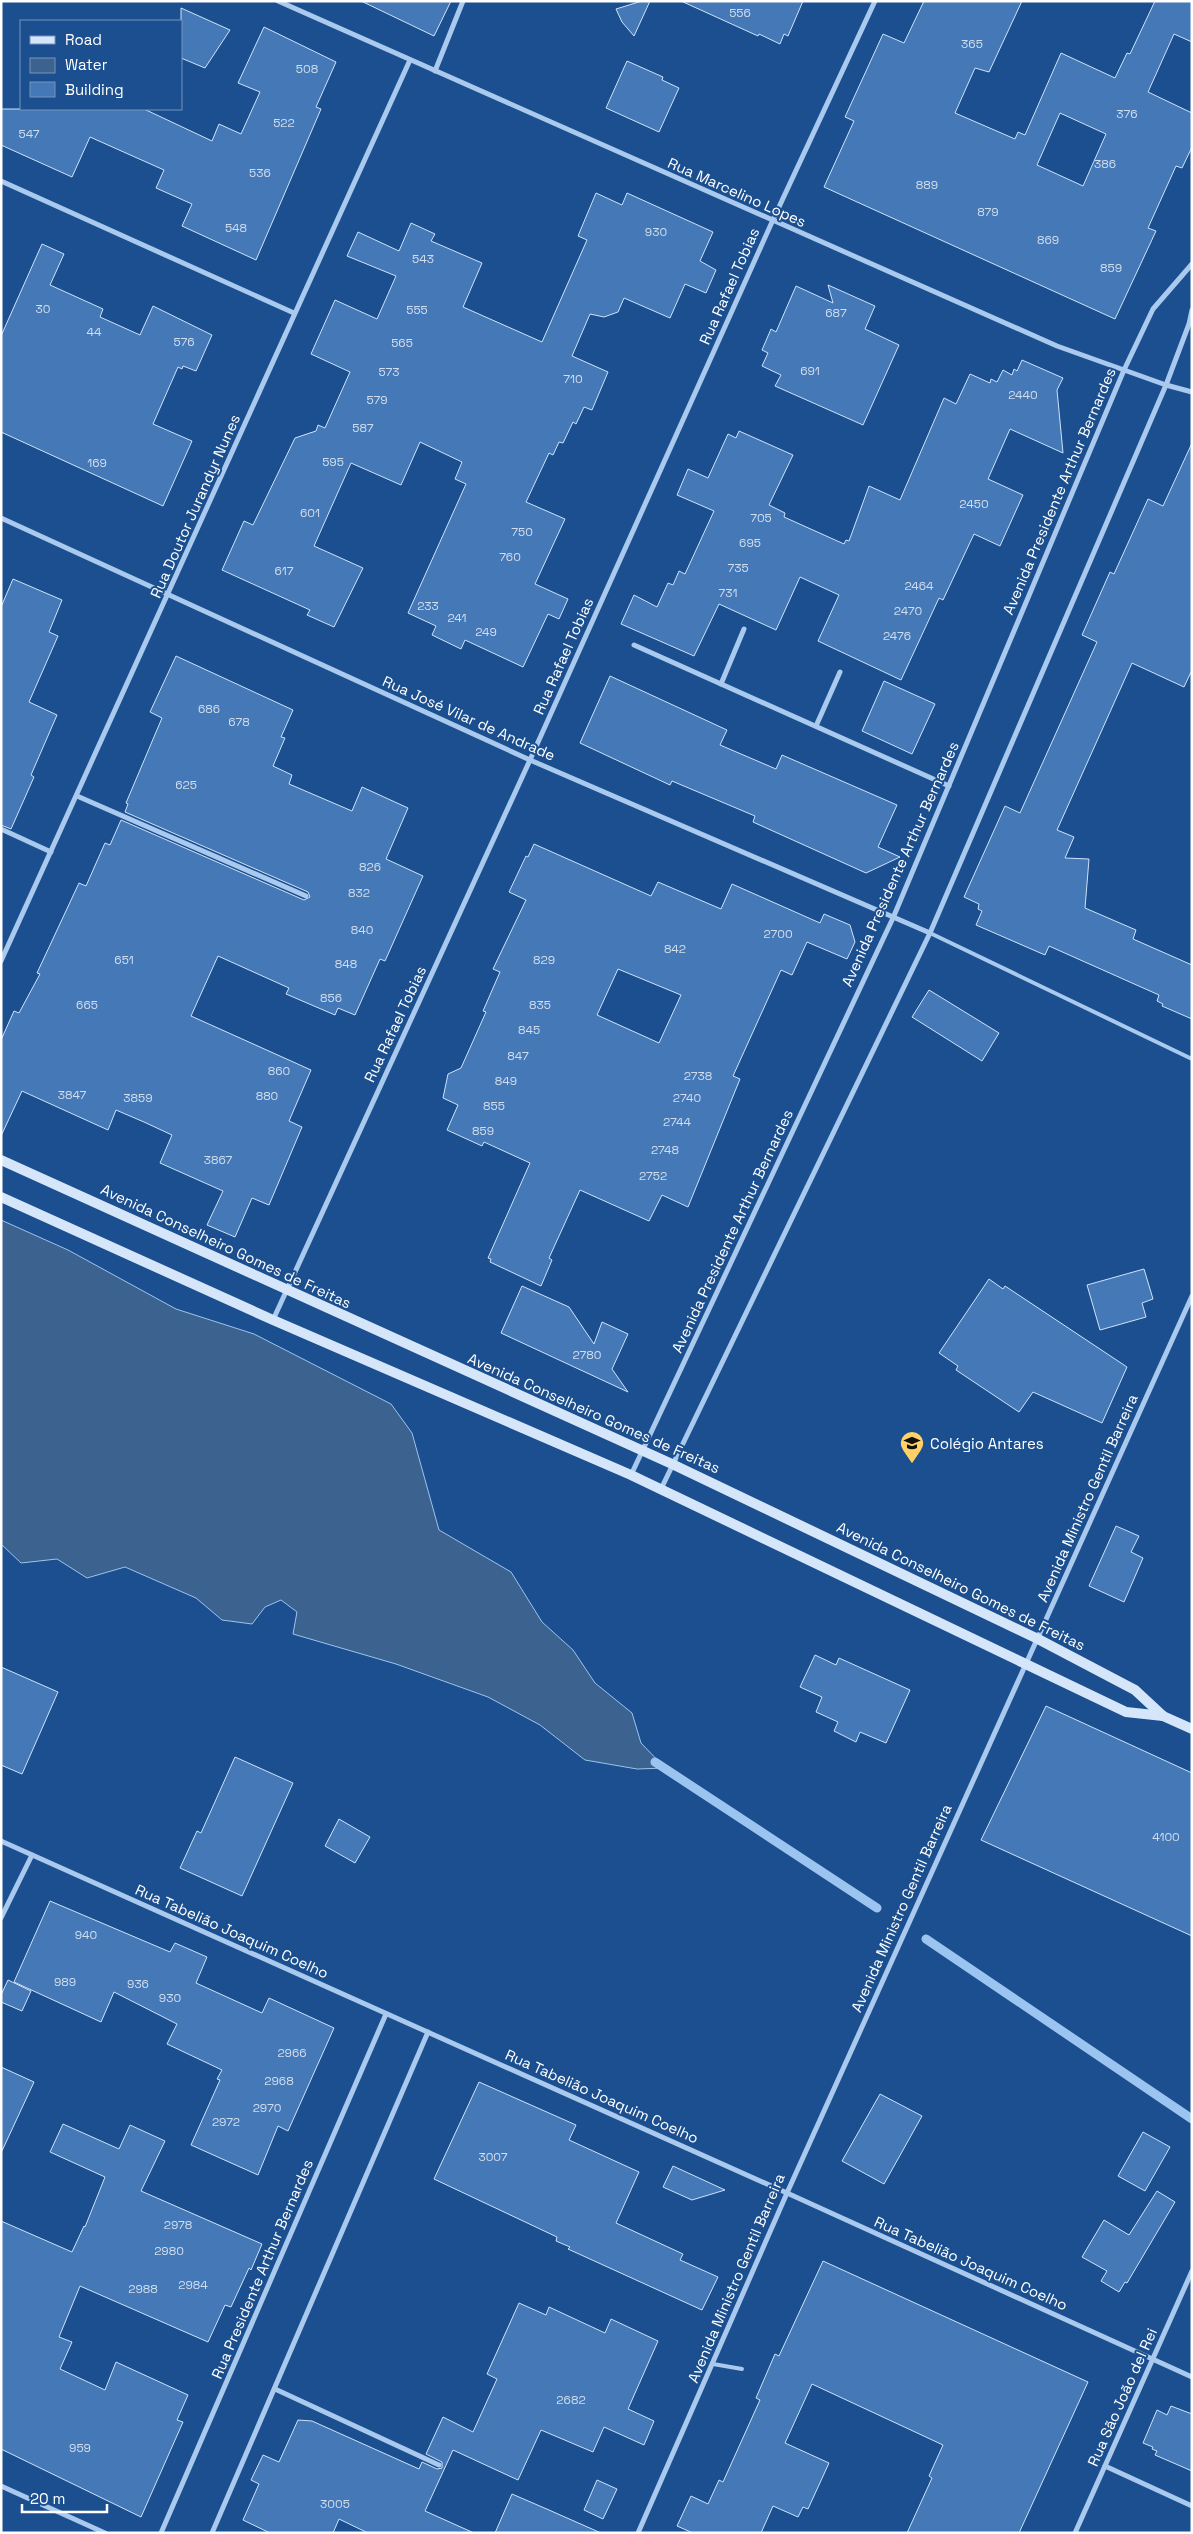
<svg xmlns="http://www.w3.org/2000/svg" width="1193" height="2534" font-family="'Space Grotesk',sans-serif">
  <style>
    .water { fill: #3c6290; stroke: #9cc4f0 }
    .lines { fill: none; stroke-linecap: round; stroke-linejoin: round }
    .stream { stroke: #9cc4f0; stroke-width: 9 }
    .building { fill: #4478b7; stroke: #cfe3fa; fill-rule: evenodd }
    .lane { stroke: #a9c9ee; stroke-width: 4 }
    .street { stroke: #a9c9ee; stroke-width: 5 }
    .secondary { stroke: #d6e6fa; stroke-width: 10 }
    .labels { text-anchor: middle; dominant-baseline: central; stroke-width: 4; stroke-linejoin: round; paint-order: stroke }
    .number-label { font-size: 12px; fill: #d0dded }
    .street-label { font-size: 15px; fill: #fff; stroke: #1b4f8f }
    .poi-label { font-size: 15px; fill: #fff; stroke: #1b4f8f; text-anchor: start }
  </style>
  <rect width="100%" height="100%" fill="#1b4f8f"/>
  <!-- water -->
  <polygon class="water" points="1,1220 68,1250 176,1309 254,1334 391,1404 412,1433 439,1530 511,1572 542,1622 573,1650 595,1683 632,1713 641,1743 665,1768 637,1769 585,1760 540,1725 488,1697 396,1664 293,1634 297,1612 281,1600 265,1607 252,1624 222,1620 196,1598 125,1567 87,1578 57,1559 21,1563 1,1544"/>
  <g class="lines">
    <!-- stream -->
    <g class="stream">
      <polyline points="655,1762 877,1908"/>
      <polyline points="926,1939 1192,2119"/>
    </g>
  </g>
  <!-- building -->
  <g class="building">
    <polygon points="361,1 451,1 434,36"/>
    <polygon points="642,1 650,1 634,36 622,22 616,9"/>
    <polygon points="681,1 803,1 788,36 784,34 780,44 759,34 758,36"/>
    <path d="M924,1h98l-33,71 -14,-4 -20,45 60,26 3,-7 7,3 36,-82 54,25 12,-25 3,1 25,-53h37v41l-18,-8 -26,58 44,21v34l-10,21 -6,-2 -28,62 8,3 -41,88 -291,-132 30,-66 -9,-4 38,-83 21,9zM1060,113l46,21 -23,52 -46,-21z"/>
    <polygon points="181,8 230,30 205,68 181,58"/>
    <polygon points="264,27 336,62 316,107 321,109 256,260 182,226 192,204 156,188 164,170 90,137 72,177 1,145 1,109 144,109 212,141 219,124 241,134 260,92 238,83"/>
    <polygon points="627,61 663,77 662,80 679,88 659,132 606,108"/>
    <polygon points="596,193 622,205 627,193 713,232 700,261 716,270 706,293 685,284 670,318 624,298 618,312 604,317 590,314 572,356 608,372 592,410 584,407 576,424 573,422 563,443 559,442 553,455 549,453 526,502 565,519 535,584 568,599 559,619 548,614 523,667 465,640 461,649 432,635 436,626 408,613 466,484 455,479 462,462 420,442 401,485 351,463 314,546 363,568 334,627 307,615 310,610 222,570 244,521 253,525 295,438 316,431 318,425 325,428 350,372 311,354 335,300 377,319 396,276 347,256 358,232 399,251 411,223 435,234 431,241 482,263 463,307 542,342 587,240 578,236"/>
    <polygon points="42,244 64,254 50,285 103,309 100,317 140,335 153,306 212,335 196,371 183,366 182,369 178,367 153,424 192,441 163,506 1,432 1,336"/>
    <polygon points="828,285 875,306 865,329 899,345 863,425 775,386 781,375 762,366 768,353 762,350 771,329 776,332 796,286 833,303"/>
    <polygon points="1022,360 1063,378 1057,390 1063,453 1010,429 988,479 1023,495 1000,546 974,534 943,600 939,598 901,680 818,641 839,595 800,577 776,630 719,604 694,656 621,624 634,595 657,607 668,583 673,585 679,571 685,574 714,511 677,495 688,469 708,478 728,434 736,438 739,431 793,455 769,505 785,513 784,517 844,544 846,540 849,541 869,486 900,500 944,398 956,404 970,374 990,383 991,379 997,382 1003,370 1012,375 1014,369 1017,371"/>
    <polygon points="1192,443 1192,670 1184,687 1132,663 1057,830 1074,837 1065,858 1089,859 1085,908 1136,930 1133,939 1192,965 1192,1019 1162,1006 1163,1004 1157,1001 1159,995 1049,946 1045,955 976,925 982,911 978,909 979,904 964,897 1005,806 1020,813 1097,642 1082,635 1110,572 1114,574 1148,499 1163,506"/>
    <polygon points="13,579 62,600 49,632 58,636 29,702 57,715 31,775 34,777 11,829 1,825 1,607"/>
    <polygon points="176,656 293,710 281,737 285,738 273,766 292,775 289,784 352,811 362,787 408,808 386,859 423,876 385,961 380,959 355,1015 338,1008 335,1015 286,994 289,988 218,956 191,1016 311,1070 289,1121 302,1127 269,1205 252,1198 235,1237 207,1225 223,1191 160,1163 172,1135 144,1122 116,1110 108,1130 22,1091 1,1136 1,1040 14,1011 19,1013 40,974 37,973 79,883 86,886 105,843 110,845 121,820 304,900 310,897 308,892 125,812 128,804 126,803 162,718 150,712"/>
    <polygon points="610,676 727,730 720,745 776,769 782,755 897,805 878,847 900,857 866,873 753,822 755,816 672,781 670,785 580,743"/>
    <polygon points="884,681 935,704 912,754 862,731"/>
    <path d="M534,844l117,52 7,-14 63,27 11,-25 88,39 4,-9 26,11 5,17 -8,17 -40,-17 -15,33 -11,-5 -48,106 7,3 -52,128 -26,-12 -13,26 -69,-31 -31,68 3,2 -11,26 -51,-24 1,-3 -3,-1 42,-95 -46,-21 -2,4 -35,-16 11,-25 -15,-7 5,-24 13,-6 25,-56 -3,-1 17,-39 -7,-3 33,-69 -17,-8 17,-36 2,1zM618,969l63,26 -22,48 -62,-28z"/>
    <polygon points="929,990 999,1033 982,1061 912,1017"/>
    <polygon points="1144,1269 1153,1299 1142,1303 1146,1317 1100,1330 1087,1285"/>
    <polygon points="989,1279 1003,1289 1005,1286 1127,1367 1102,1423 1033,1392 1019,1412 956,1370 958,1366 939,1353"/>
    <polygon points="522,1286 569,1307 594,1344 602,1322 628,1334 612,1369 628,1392 501,1333"/>
    <polygon points="1116,1526 1139,1536 1131,1552 1143,1558 1124,1602 1089,1586"/>
    <polygon points="815,1655 836,1665 839,1658 910,1690 886,1743 860,1732 856,1742 834,1731 838,1722 816,1712 822,1697 800,1687"/>
    <polygon points="1,1667 58,1692 22,1774 1,1765"/>
    <polygon points="1046,1706 1192,1773 1192,1936 981,1840"/>
    <polygon points="235,1757 293,1783 242,1896 180,1868 197,1831 201,1833"/>
    <polygon points="339,1819 370,1837 355,1863 325,1846"/>
    <polygon points="50,1901 170,1952 175,1943 207,1957 196,1983 262,2013 269,1998 334,2028 288,2131 278,2126 258,2175 191,2145 220,2080 217,2079 222,2070 167,2044 177,2024 114,1992 101,2022 14,1982"/>
    <polygon points="8,1980 31,1991 22,2011 1,2002 1,1995"/>
    <polygon points="1,2067 34,2082 1,2153"/>
    <polygon points="479,2082 576,2125 569,2140 639,2172 616,2223 683,2254 680,2260 718,2277 702,2310 568,2249 570,2247 556,2241 557,2237 434,2179"/>
    <polygon points="880,2094 922,2116 884,2184 842,2161"/>
    <polygon points="63,2124 119,2149 130,2125 165,2141 141,2191 262,2244 251,2270 249,2268 231,2307 225,2305 208,2342 80,2286 59,2337 72,2342 60,2369 105,2390 116,2362 188,2395 177,2420 183,2422 141,2517 1,2449 1,2221 72,2252 84,2226 85,2227 105,2177 50,2152"/>
    <polygon points="1143,2132 1170,2147 1145,2191 1118,2176"/>
    <polygon points="673,2166 725,2190 692,2200 663,2187"/>
    <polygon points="1157,2191 1175,2202 1127,2283 1125,2282 1119,2292 1101,2281 1107,2271 1082,2257 1104,2220 1129,2235"/>
    <polygon points="823,2261 1088,2382 1019,2533 907,2533 932,2478 929,2476 943,2445 812,2384 785,2443 829,2463 808,2509 803,2507 798,2517 773,2506 761,2533 693,2533 677,2526 691,2496 708,2504 719,2480 723,2482 760,2400 756,2398 775,2354 779,2356"/>
    <polygon points="519,2303 546,2315 549,2307 605,2333 611,2319 658,2341 628,2409 654,2421 644,2445 604,2427 593,2452 541,2430 518,2480 453,2450 425,2511 474,2533 368,2533 339,2519 333,2533 270,2533 243,2520 259,2484 251,2480 263,2455 279,2462 298,2420 312,2421 419,2469 422,2462 437,2469 442,2468 442,2462 426,2454 443,2417 473,2432 497,2379 487,2374"/>
    <polygon points="1171,2406 1192,2414 1192,2471 1155,2455 1157,2451 1152,2449 1153,2447 1143,2443 1157,2410 1167,2415"/>
    <polygon points="597,2480 617,2489 603,2519 584,2510"/>
    <polygon points="512,2494 549,2510 601,2533 495,2533"/>
  </g>
  <g class="lines">
    <!-- lane -->
    <g class="lane">
      <polyline points="930,933 1192,1059"/>
      <polyline points="713,2364 742,2369"/>
    </g>
    <!-- street -->
    <g class="street">
      <polyline points="278,1 1057,346 1166,385 1192,392"/>
      <polyline points="435,71 463,1"/>
      <polyline points="1,181 294,313"/>
      <polyline points="1,518 530,760 930,933"/>
      <polyline points="634,645 949,786"/>
      <polyline points="721,684 744,629"/>
      <polyline points="816,726 840,672"/>
      <polyline points="77,796 306,896"/>
      <polyline points="1,829 51,852"/>
      <polyline points="1,961 410,60"/>
      <polyline points="273,1320 530,760 772,222 875,1"/>
      <polyline points="631,1475 893,918 1124,370 1153,309 1192,264"/>
      <polyline points="661,1489 930,933 1166,385 1189,324 1192,310"/>
      <polyline points="1,1841 787,2193 1192,2377"/>
      <polyline points="1,1918 32,1855"/>
      <polyline points="275,2389 439,2465"/>
      <polyline points="1105,2466 1192,2506"/>
      <polyline points="1,2486 105,2533"/>
      <polyline points="161,2533 386,2014"/>
      <polyline points="212,2533 428,2032"/>
      <polyline points="638,2533 787,2193 1192,1296"/>
      <polyline points="1075,2533 1192,2271"/>
    </g>
    <!-- secondary -->
    <g class="secondary">
      <polyline points="1,1160 672,1464 1038,1639 1135,1690 1163,1716 1192,1729"/>
      <polyline points="1,1197 273,1320 631,1475 1126,1712 1163,1716"/>
    </g>
  </g>
  <!-- icons -->
  <defs>
    <g id="school-pin" transform="scale(1.25)"><path d="M0 17L-7.5 6A9.5 9.5 0 1 1 7.5 6Z" fill="#ffd166" stroke="#1b4f8f"/><path d="M0-5L7-2L0 1L-7-2ZM-4 1L0 2.5L4 1V4Q0 6-4 4Z" fill="#111"/></g>
  </defs>
  <g fill-rule="evenodd">
    <use href="#school-pin" x="912" y="1443"/>
  </g>
  <g class="labels">
    <!-- number labels -->
    <g class="number-label">
      <text x="740" y="13">556</text>
      <text x="972" y="44">365</text>
      <text x="307" y="69">508</text>
      <text x="1127" y="114">376</text>
      <text x="284" y="123">522</text>
      <text x="29" y="134">547</text>
      <text x="1105" y="164">386</text>
      <text x="260" y="173">536</text>
      <text x="927" y="185">889</text>
      <text x="988" y="212">879</text>
      <text x="236" y="228">548</text>
      <text x="656" y="232">930</text>
      <text x="1048" y="240">869</text>
      <text x="423" y="259">543</text>
      <text x="1111" y="268">859</text>
      <text x="43" y="309">30</text>
      <text x="417" y="310">555</text>
      <text x="836" y="313">687</text>
      <text x="94" y="332">44</text>
      <text x="184" y="342">576</text>
      <text x="402" y="343">565</text>
      <text x="810" y="371">691</text>
      <text x="389" y="372">573</text>
      <text x="573" y="379">710</text>
      <text x="1023" y="395">2440</text>
      <text x="377" y="400">579</text>
      <text x="363" y="428">587</text>
      <text x="333" y="462">595</text>
      <text x="97" y="463">169</text>
      <text x="974" y="504">2450</text>
      <text x="310" y="513">601</text>
      <text x="761" y="518">705</text>
      <text x="522" y="532">750</text>
      <text x="750" y="543">695</text>
      <text x="510" y="557">760</text>
      <text x="738" y="568">735</text>
      <text x="284" y="571">617</text>
      <text x="919" y="586">2464</text>
      <text x="728" y="593">731</text>
      <text x="428" y="606">233</text>
      <text x="908" y="611">2470</text>
      <text x="457" y="618">241</text>
      <text x="486" y="632">249</text>
      <text x="897" y="636">2476</text>
      <text x="209" y="709">686</text>
      <text x="239" y="722">678</text>
      <text x="186" y="785">625</text>
      <text x="370" y="867">826</text>
      <text x="359" y="893">832</text>
      <text x="362" y="930">840</text>
      <text x="778" y="934">2700</text>
      <text x="675" y="949">842</text>
      <text x="124" y="960">651</text>
      <text x="544" y="960">829</text>
      <text x="346" y="964">848</text>
      <text x="331" y="998">856</text>
      <text x="87" y="1005">665</text>
      <text x="540" y="1005">835</text>
      <text x="529" y="1030">845</text>
      <text x="518" y="1056">847</text>
      <text x="279" y="1071">860</text>
      <text x="698" y="1076">2738</text>
      <text x="506" y="1081">849</text>
      <text x="72" y="1095">3847</text>
      <text x="267" y="1096">880</text>
      <text x="138" y="1098">3859</text>
      <text x="687" y="1098">2740</text>
      <text x="494" y="1106">855</text>
      <text x="677" y="1122">2744</text>
      <text x="483" y="1131">859</text>
      <text x="665" y="1150">2748</text>
      <text x="218" y="1160">3867</text>
      <text x="653" y="1176">2752</text>
      <text x="587" y="1355">2780</text>
      <text x="1166" y="1837">4100</text>
      <text x="86" y="1935">940</text>
      <text x="65" y="1982">989</text>
      <text x="138" y="1984">936</text>
      <text x="170" y="1998">930</text>
      <text x="292" y="2053">2966</text>
      <text x="279" y="2081">2968</text>
      <text x="267" y="2108">2970</text>
      <text x="226" y="2122">2972</text>
      <text x="493" y="2157">3007</text>
      <text x="178" y="2225">2978</text>
      <text x="169" y="2251">2980</text>
      <text x="193" y="2285">2984</text>
      <text x="143" y="2289">2988</text>
      <text x="571" y="2400">2682</text>
      <text x="80" y="2448">959</text>
      <text x="335" y="2504">3005</text>
    </g>
    <!-- street labels -->
    <g class="street-label">
      <text transform="translate(737 192) rotate(24)">Rua Marcelino Lopes</text>
      <text transform="translate(729 286) rotate(-66)">Rua Rafael Tobias</text>
      <text transform="translate(1059 491) rotate(-67)">Avenida Presidente Arthur Bernardes</text>
      <text transform="translate(195 506) rotate(-66)">Rua Doutor Jurandyr Nunes</text>
      <text transform="translate(563 656) rotate(-66)">Rua Rafael Tobias</text>
      <text transform="translate(469 718) rotate(24)">Rua José Vilar de Andrade</text>
      <text transform="translate(900 864) rotate(-66)">Avenida Presidente Arthur Bernardes</text>
      <text transform="translate(395 1024) rotate(-65)">Rua Rafael Tobias</text>
      <text transform="translate(732 1231) rotate(-65)">Avenida Presidente Arthur Bernardes</text>
      <text transform="translate(226 1246) rotate(25)">Avenida Conselheiro Gomes de Freitas</text>
      <text transform="translate(594 1413) rotate(24)">Avenida Conselheiro Gomes de Freitas</text>
      <text transform="translate(1087 1498) rotate(-66)">Avenida Ministro Gentil Barreira</text>
      <text transform="translate(961 1586) rotate(26)">Avenida Conselheiro Gomes de Freitas</text>
      <text transform="translate(901 1908) rotate(-66)">Avenida Ministro Gentil Barreira</text>
      <text transform="translate(232 1931) rotate(24)">Rua Tabelião Joaquim Coelho</text>
      <text transform="translate(602 2096) rotate(24)">Rua Tabelião Joaquim Coelho</text>
      <text transform="translate(971 2263) rotate(24)">Rua Tabelião Joaquim Coelho</text>
      <text transform="translate(262 2269) rotate(-67)">Rua Presidente Arthur Bernardes</text>
      <text transform="translate(736 2278) rotate(-67)">Avenida Ministro Gentil Barreira</text>
      <text transform="translate(1122 2397) rotate(-66)">Rua São João del Rei</text>
    </g>
    <!-- poi labels -->
    <g class="poi-label">
      <text x="930" y="1443">Colégio Antares</text>
    </g>
  </g>
  <!-- border -->
  <rect width="1193" height="2534" fill="none" stroke="#ffffff" stroke-width="5"/>
  <!-- legend -->
  <rect x="20" y="20" width="162" height="90" fill="#1b4f8f" stroke="#7695bc"/>
  <rect x="30" y="36" width="25" height="8" fill="#d6e6fa" stroke="#7695bc"/>
  <text x="65" y="45" font-size="15" fill="#ffffff">Road</text>
  <rect x="30" y="58" width="25" height="15" fill="#3c6290" stroke="#7695bc"/>
  <text x="65" y="70" font-size="15" fill="#ffffff">Water</text>
  <rect x="30" y="82" width="25" height="15" fill="#4478b7" stroke="#7695bc"/>
  <text x="65" y="95" font-size="15" fill="#ffffff">Building</text>
  <!-- scale -->
  <path d="M22 2504v8h85v-8" fill="none" stroke="#ffffff" stroke-width="2.5"/>
  <text x="30" y="2504" font-size="15" fill="#ffffff" stroke="#1b4f8f" stroke-width="4" paint-order="stroke">20 m</text>
</svg>
